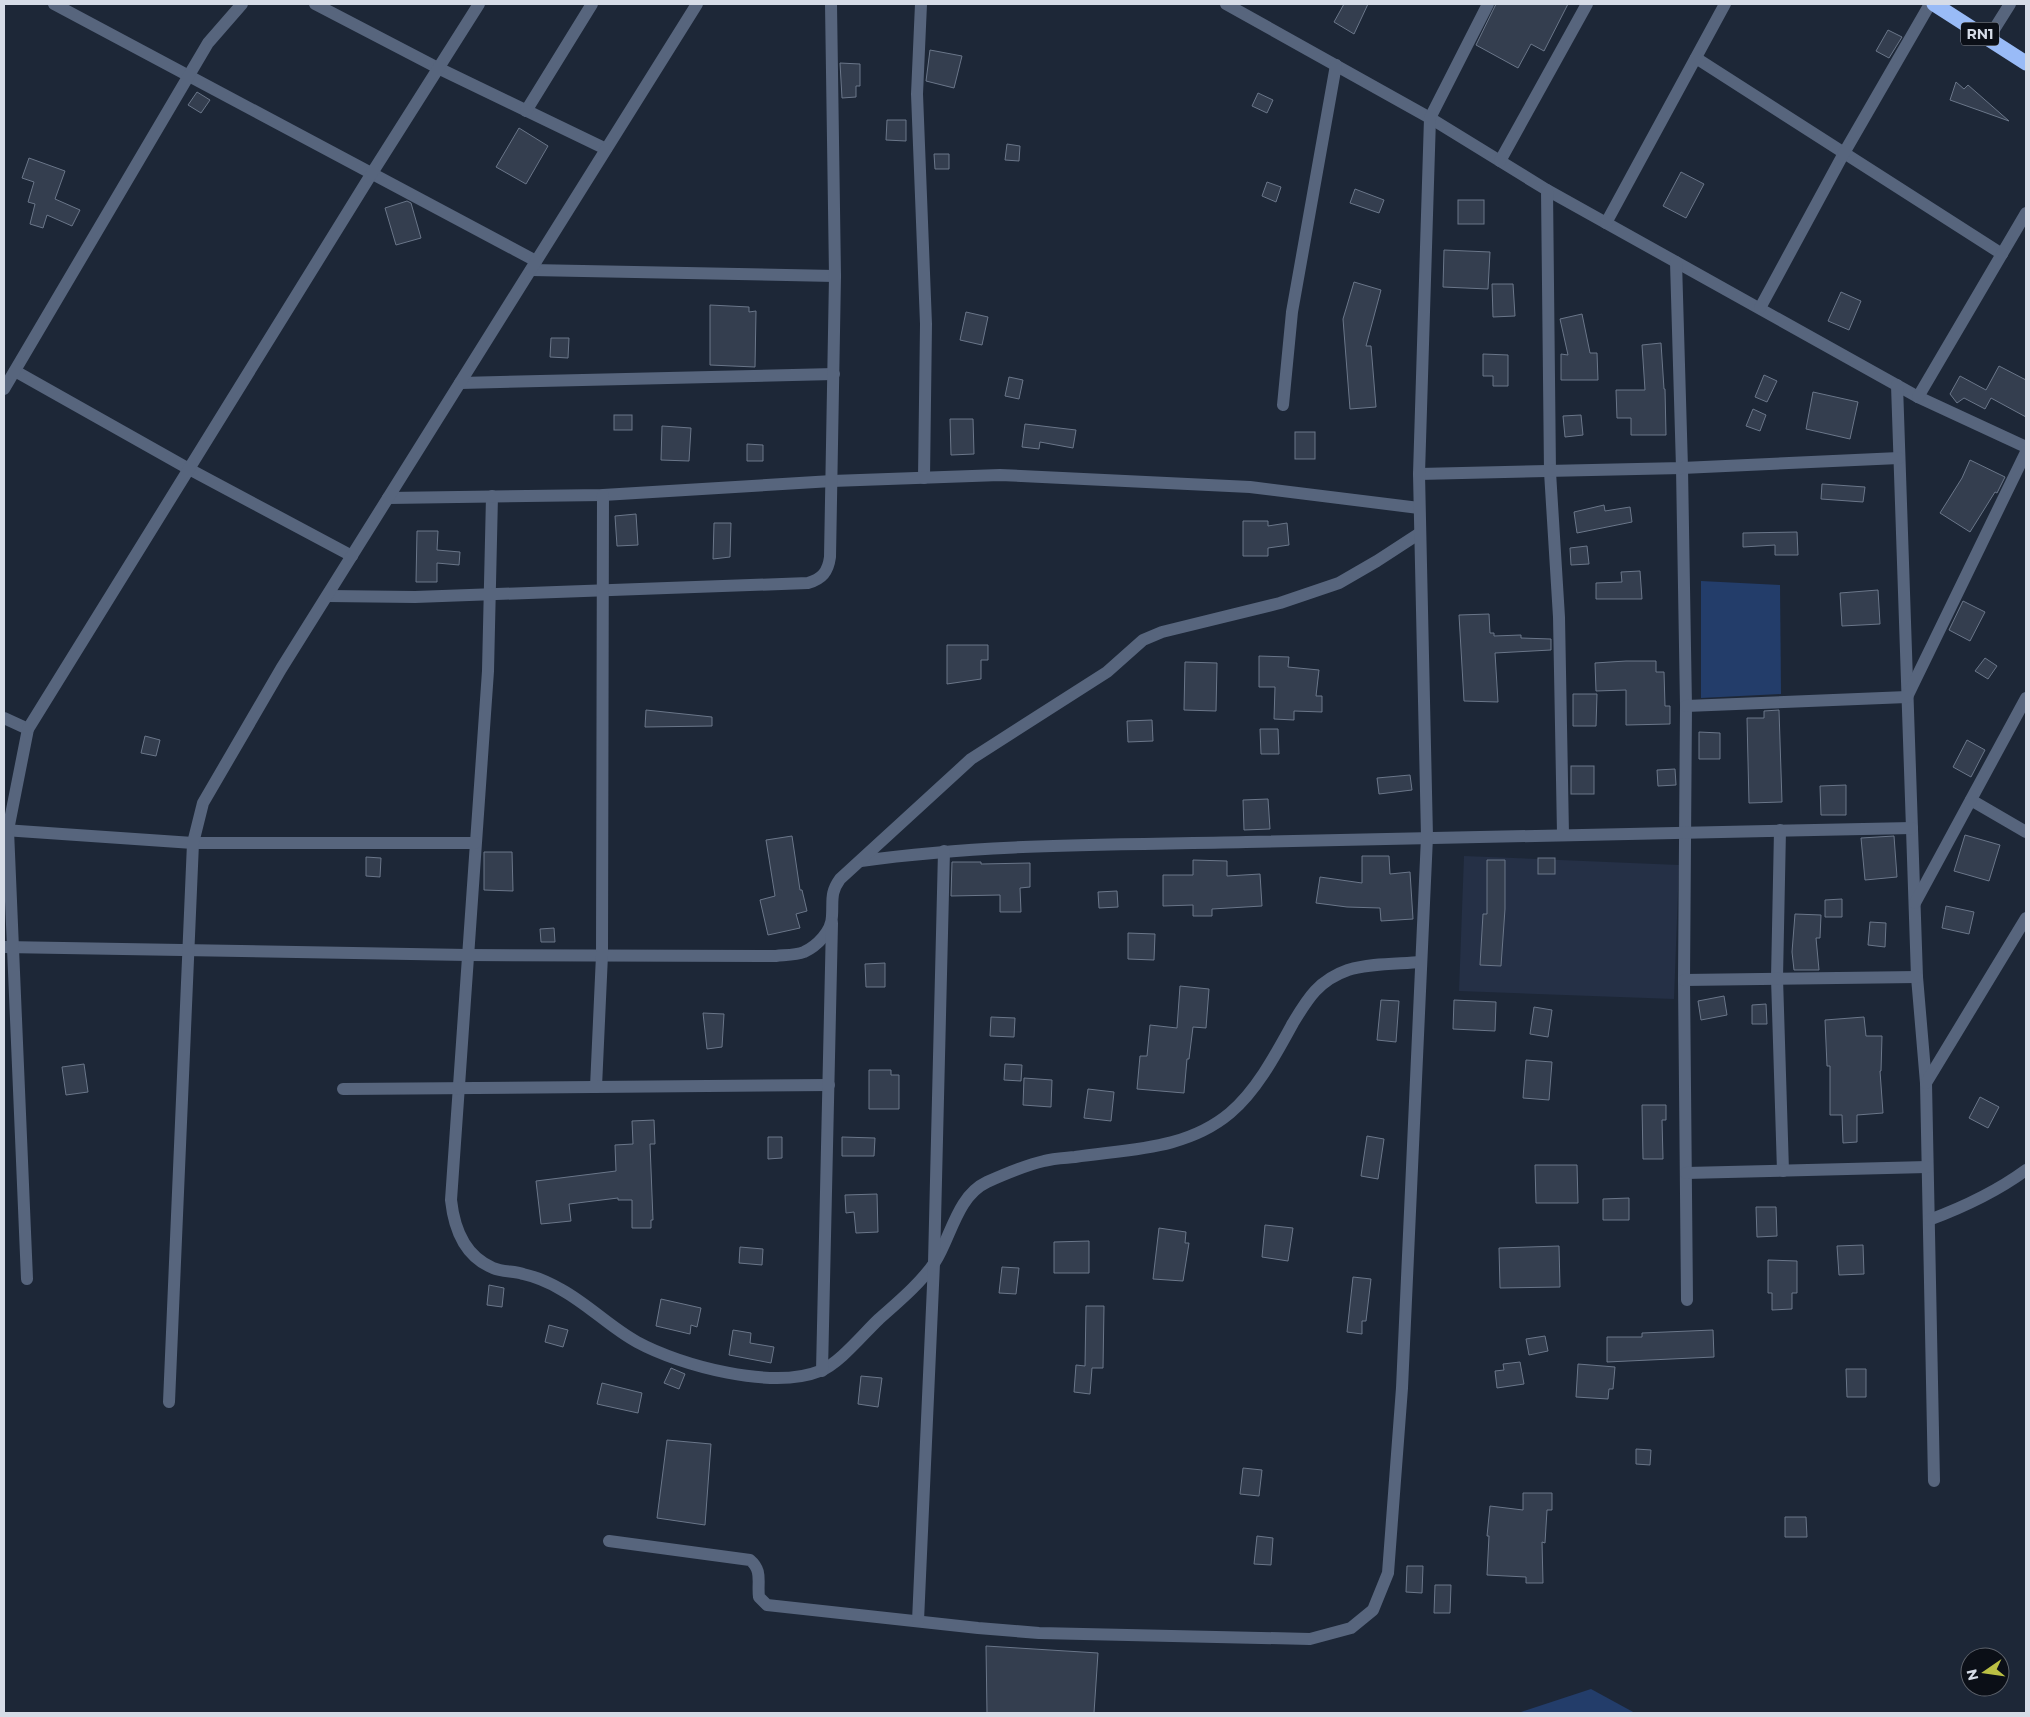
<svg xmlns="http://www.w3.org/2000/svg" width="2030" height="1717" font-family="Montserrat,sans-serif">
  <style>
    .built { fill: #253046 }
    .green { fill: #233d6a }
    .building { fill: #343e4f; stroke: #6a7689 }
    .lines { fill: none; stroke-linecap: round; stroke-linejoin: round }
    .minor { stroke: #57657d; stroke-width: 12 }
    .highway { stroke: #99bbf7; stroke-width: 15 }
    .labels { text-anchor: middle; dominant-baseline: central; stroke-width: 4.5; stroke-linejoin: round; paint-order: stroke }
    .shield { fill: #0b0f17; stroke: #999ea9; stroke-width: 1 }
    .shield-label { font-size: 14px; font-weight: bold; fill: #d6dce7 }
  </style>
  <rect width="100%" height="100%" fill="#1d2737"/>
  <!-- built -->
  <polygon class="built" points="1464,856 1679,865 1674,999 1459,991"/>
  <!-- green -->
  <g class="green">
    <polygon points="1701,581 1780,585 1781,694 1701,698"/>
    <polygon points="1591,1689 1635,1713 1518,1713"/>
  </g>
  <!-- building -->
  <g class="building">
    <polygon points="1344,4 1368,4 1354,34 1334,22"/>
    <polygon points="1496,4 1568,4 1544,51 1531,44 1518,68 1476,45"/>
    <polygon points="1888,30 1902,37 1889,58 1876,51"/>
    <polygon points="930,50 962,56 954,88 926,81"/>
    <polygon points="840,63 860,64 860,86 856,86 856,97 842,98"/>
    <polygon points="1956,82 1964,89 1968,85 2009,121 1950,100"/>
    <polygon points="197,92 210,100 201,113 188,105"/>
    <polygon points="1258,93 1273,100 1267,113 1252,106"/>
    <polygon points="887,120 906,120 906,141 886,140"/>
    <polygon points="519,128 548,146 526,184 496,167"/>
    <polygon points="1007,144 1020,146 1019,161 1005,160"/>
    <polygon points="934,154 949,154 949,169 935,169"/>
    <polygon points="29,158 65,171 55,199 80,210 72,226 47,215 43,228 30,224 35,204 28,202 34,182 22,178"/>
    <polygon points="1681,172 1704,184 1686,218 1663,206"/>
    <polygon points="1267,182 1281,187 1276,202 1262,196"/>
    <polygon points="1355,189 1384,200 1379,213 1350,203"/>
    <rect x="1458" y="200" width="26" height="24"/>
    <polygon points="407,201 411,203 421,238 396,245 385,208"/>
    <polygon points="1444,250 1490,252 1488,289 1443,287"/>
    <polygon points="1354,282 1381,290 1366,346 1371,346 1376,407 1350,409 1343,319"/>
    <polygon points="1492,284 1513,284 1515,316 1493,317"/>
    <polygon points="1841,292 1861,301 1849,330 1828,321"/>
    <polygon points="710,305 749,307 749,312 756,311 755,367 710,365"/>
    <polygon points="966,312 988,317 982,345 960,340"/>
    <polygon points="1582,314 1590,353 1597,353 1598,380 1561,380 1561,354 1568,355 1560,319"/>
    <polygon points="551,338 569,338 568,358 550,357"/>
    <polygon points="1661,343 1664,389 1665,389 1666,435 1631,435 1631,418 1617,418 1616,390 1645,390 1642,345"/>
    <polygon points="1483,354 1508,355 1508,386 1493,386 1493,376 1483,376"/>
    <polygon points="1999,366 2026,380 2026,417 1991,398 1985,409 1964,398 1957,403 1950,394 1960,376 1986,390"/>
    <polygon points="1764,375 1777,381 1767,402 1755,397"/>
    <polygon points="1009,377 1023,380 1019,399 1005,396"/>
    <polygon points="1813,392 1858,402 1850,439 1806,429"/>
    <polygon points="1753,409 1766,415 1760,431 1746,426"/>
    <rect x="614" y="415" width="18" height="15"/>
    <polygon points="1581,415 1583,435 1565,437 1563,416"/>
    <polygon points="950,419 973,419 974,454 951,455"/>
    <polygon points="1025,424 1076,430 1073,448 1040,442 1039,449 1022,447"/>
    <polygon points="662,426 691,428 689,461 661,460"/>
    <rect x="1295" y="432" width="20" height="27"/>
    <polygon points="747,444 763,445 763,461 747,461"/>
    <polygon points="1970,460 2005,477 1997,493 1995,492 1970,532 1940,513 1962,478"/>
    <polygon points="1822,484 1865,487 1863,502 1821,499"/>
    <polygon points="1604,505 1605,511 1630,507 1632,522 1577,533 1574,512"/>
    <polygon points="636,514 638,545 617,546 615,516"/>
    <polygon points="1243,521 1268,521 1268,526 1287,523 1289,545 1268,548 1268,556 1243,556"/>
    <polygon points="714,523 731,523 730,557 713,559"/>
    <polygon points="417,531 438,531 437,550 460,552 459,565 437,563 437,582 416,582"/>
    <polygon points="1797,532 1798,555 1775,555 1775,545 1743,547 1743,533"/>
    <polygon points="1587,546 1589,564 1571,565 1570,548"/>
    <polygon points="1640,571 1642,599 1596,599 1596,583 1622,582 1621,572"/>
    <polygon points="1878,590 1880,624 1842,626 1840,593"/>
    <polygon points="1963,601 1985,612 1970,641 1949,630"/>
    <polygon points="1489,614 1490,633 1494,633 1494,636 1521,635 1521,638 1551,639 1551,650 1495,653 1498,702 1464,701 1459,615"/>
    <polygon points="947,645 988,645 988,660 981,660 981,679 947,684"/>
    <polygon points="1259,656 1289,657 1288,667 1319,670 1316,696 1322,696 1322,712 1294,711 1294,720 1274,719 1275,687 1259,687"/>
    <polygon points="1985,658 1997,666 1988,679 1975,671"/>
    <polygon points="1626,661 1656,661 1656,672 1664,672 1665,706 1670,706 1670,724 1626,725 1626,690 1596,691 1595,663"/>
    <polygon points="1185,662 1217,663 1216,711 1184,710"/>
    <polygon points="1573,694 1597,694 1596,726 1573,726"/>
    <polygon points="646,710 712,717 712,726 645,727"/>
    <polygon points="1779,710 1782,802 1749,803 1747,718 1764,718 1764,711"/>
    <polygon points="1152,720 1153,741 1128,742 1127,721"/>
    <polygon points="1260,729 1278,729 1279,754 1261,754"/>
    <polygon points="1699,732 1720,733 1720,759 1699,759"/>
    <polygon points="145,736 160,740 156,756 141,753"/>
    <polygon points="1967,740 1985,750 1971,777 1953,767"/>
    <rect x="1571" y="766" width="23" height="28"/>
    <polygon points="1675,769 1676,785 1658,786 1657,770"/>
    <polygon points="1410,775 1412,790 1379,794 1377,778"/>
    <polygon points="1846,785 1846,815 1821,815 1820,786"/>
    <polygon points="1268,799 1270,829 1244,830 1243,800"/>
    <polygon points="1965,835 2000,845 1989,881 1954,871"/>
    <polygon points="792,836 800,890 802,890 807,911 796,914 800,928 768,935 760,900 775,896 766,840"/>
    <polygon points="1894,836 1897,877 1865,880 1861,838"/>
    <polygon points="484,852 512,852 513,891 484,890"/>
    <polygon points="1362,856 1389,856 1390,874 1410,872 1413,919 1381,921 1380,908 1347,907 1316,903 1320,877 1362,883"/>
    <polygon points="366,857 381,858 380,877 366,876"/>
    <rect x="1538" y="858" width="17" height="16"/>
    <polygon points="1193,860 1227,861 1227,876 1260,874 1262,906 1212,909 1212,916 1193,916 1193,905 1163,906 1163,875 1193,875"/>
    <polygon points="1487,860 1505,860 1505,909 1501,966 1480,965 1483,914 1487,914"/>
    <polygon points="952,862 981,862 981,864 1030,863 1030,887 1020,888 1021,912 1000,912 1000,895 951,896"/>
    <polygon points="1117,891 1118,907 1099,908 1098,892"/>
    <polygon points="1842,899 1842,917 1825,917 1825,900"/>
    <polygon points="1946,906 1974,912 1969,934 1942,928"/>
    <polygon points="1795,914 1821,915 1820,938 1816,938 1819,970 1794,970 1792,952"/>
    <polygon points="1870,922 1886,923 1885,947 1868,945"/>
    <polygon points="554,928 555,942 541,942 540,929"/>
    <polygon points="1128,933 1155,934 1154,960 1128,959"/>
    <polygon points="885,963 885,987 866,987 865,964"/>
    <polygon points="1180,986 1209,989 1206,1028 1193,1027 1189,1059 1187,1059 1184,1093 1137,1089 1140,1056 1147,1056 1150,1025 1177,1028"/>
    <polygon points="1724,996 1727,1015 1701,1020 1698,1001"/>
    <polygon points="1381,1000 1399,1001 1396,1042 1377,1040"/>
    <polygon points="1454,1000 1496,1002 1495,1031 1453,1029"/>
    <polygon points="1766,1004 1767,1024 1752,1024 1752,1005"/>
    <polygon points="1534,1007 1552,1010 1548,1037 1530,1034"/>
    <polygon points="703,1013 724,1014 722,1047 707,1049"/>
    <polygon points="991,1017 1015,1018 1014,1037 990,1036"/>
    <polygon points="1864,1017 1866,1036 1882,1036 1881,1071 1880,1071 1883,1113 1857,1115 1857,1142 1843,1143 1842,1115 1830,1115 1830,1066 1827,1066 1825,1020"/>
    <polygon points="1526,1060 1552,1062 1549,1100 1523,1098"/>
    <polygon points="84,1064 88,1092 66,1095 62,1067"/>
    <polygon points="1005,1064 1022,1065 1021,1081 1004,1080"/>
    <polygon points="869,1070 891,1070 891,1075 899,1075 899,1109 869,1109"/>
    <polygon points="1024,1078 1052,1080 1051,1107 1023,1105"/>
    <polygon points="1088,1089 1114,1092 1111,1121 1084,1118"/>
    <polygon points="1980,1097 1999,1107 1988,1128 1969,1118"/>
    <polygon points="1642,1105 1666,1105 1666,1120 1662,1120 1663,1159 1643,1159"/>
    <polygon points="654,1120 655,1144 650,1144 653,1220 651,1220 651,1228 632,1228 632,1200 618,1200 618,1198 569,1204 571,1221 541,1224 536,1181 616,1171 615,1145 633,1144 632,1121"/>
    <polygon points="1367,1136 1384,1139 1378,1179 1361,1176"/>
    <polygon points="768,1137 782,1137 782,1158 768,1159"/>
    <polygon points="842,1137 875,1138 874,1156 842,1156"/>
    <polygon points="1535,1165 1577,1165 1578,1203 1536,1203"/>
    <polygon points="877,1194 878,1232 856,1233 854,1212 846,1213 845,1195"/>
    <polygon points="1629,1198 1629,1220 1603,1220 1603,1199"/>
    <polygon points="1756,1207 1776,1207 1777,1236 1757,1237"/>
    <polygon points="1265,1225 1293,1228 1288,1261 1262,1257"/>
    <polygon points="1159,1228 1186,1232 1185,1243 1189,1243 1183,1281 1153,1279"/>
    <polygon points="1089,1241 1089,1273 1054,1273 1054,1242"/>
    <polygon points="1863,1245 1864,1274 1839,1275 1837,1246"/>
    <polygon points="1559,1246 1560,1287 1500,1288 1499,1248"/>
    <polygon points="740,1247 763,1249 762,1265 739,1263"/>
    <polygon points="1768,1260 1797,1261 1797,1293 1792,1293 1792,1309 1772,1310 1772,1293 1768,1293"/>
    <polygon points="1002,1267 1019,1268 1016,1294 999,1293"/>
    <polygon points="1353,1277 1371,1279 1366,1321 1362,1321 1362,1334 1347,1332"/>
    <polygon points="489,1285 504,1288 502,1307 487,1305"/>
    <polygon points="661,1299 701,1308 697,1327 691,1325 690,1334 656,1326"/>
    <polygon points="1086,1306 1104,1306 1103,1368 1092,1368 1090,1394 1074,1392 1076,1365 1085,1366"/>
    <polygon points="549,1325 568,1330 563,1347 545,1342"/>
    <polygon points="733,1330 751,1333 750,1343 774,1347 771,1363 729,1355"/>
    <polygon points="1713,1330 1714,1357 1607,1362 1607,1337 1642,1337 1642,1333"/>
    <polygon points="1545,1336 1548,1351 1529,1355 1526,1339"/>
    <polygon points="1520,1362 1524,1384 1497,1388 1495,1371 1504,1370 1503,1364"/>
    <polygon points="1578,1364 1615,1367 1613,1389 1609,1389 1608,1399 1576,1397"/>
    <polygon points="671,1368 685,1374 679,1389 664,1383"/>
    <polygon points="1846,1369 1866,1369 1866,1397 1847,1397"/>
    <polygon points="861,1376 882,1378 878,1407 858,1404"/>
    <polygon points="602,1383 642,1393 638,1413 597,1404"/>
    <polygon points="667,1440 711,1444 705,1525 657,1518"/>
    <polygon points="1636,1449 1651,1450 1650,1465 1636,1464"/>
    <polygon points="1243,1468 1262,1470 1259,1496 1240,1494"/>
    <polygon points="1523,1493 1552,1493 1552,1510 1547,1510 1545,1543 1542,1542 1543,1583 1526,1583 1526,1577 1487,1575 1489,1536 1487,1536 1490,1506 1523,1510"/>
    <polygon points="1785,1517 1806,1517 1807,1537 1785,1537"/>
    <polygon points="1257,1536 1273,1538 1271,1565 1254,1564"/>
    <polygon points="1407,1566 1423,1566 1422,1593 1406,1592"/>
    <polygon points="1435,1585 1451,1585 1450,1613 1434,1613"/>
    <polygon points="986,1646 1098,1653 1094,1713 987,1713"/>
  </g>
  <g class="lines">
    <!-- minor -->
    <g class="minor">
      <polyline points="54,4 536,261"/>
      <polyline points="315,4 438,68 606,149"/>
      <polyline points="921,4 917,94 926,324 924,478"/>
      <polyline points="1226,4 1430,118 1547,190 1918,397 2026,447"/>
      <polyline points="1988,39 2010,4"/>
      <polyline points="1696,58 2002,254"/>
      <polyline points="526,111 592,4"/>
      <polyline points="1500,161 1587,4"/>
      <polyline points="1547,190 1550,472 1559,617 1563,834"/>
      <polyline points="1606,223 1725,4"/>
      <polyline points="1676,262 1682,468 1686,706 1684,980 1687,1300"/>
      <polyline points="531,270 835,276"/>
      <polyline points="1760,308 1844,153 1930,4"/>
      <polyline points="15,371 189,469 352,556"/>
      <polyline points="460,383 834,374"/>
      <polyline points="1897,385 1917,977 1926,1083 1934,1481"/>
      <polyline points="4,389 208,43 242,4"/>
      <polyline points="1918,397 2026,213"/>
      <polyline points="1283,405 1292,312 1336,65"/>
      <polyline points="1419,474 1682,468 1899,458"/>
      <path d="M492,496l-4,175 -37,529c3,28 13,56 42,68 9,4 21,3 30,6 14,3 27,9 39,16 27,15 49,38 75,52 44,24 136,48 183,29 19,-7 44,-38 59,-52 18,-16 42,-36 56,-57 16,-25 22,-66 52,-80 18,-8 39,-17 57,-21 10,-3 21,-3 31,-4 54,-8 111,-7 155,-44 27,-23 46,-59 63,-90 15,-25 26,-43 55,-53 23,-7 50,-6 73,-8"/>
      <polyline points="388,498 603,495 832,481 1000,475 1250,487 1419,508"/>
      <path d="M328,596l87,1 393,-14c14,-4 20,-11 22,-26l5,-281 -4,-272"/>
      <polyline points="1686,706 1907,697 2026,452"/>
      <polyline points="4,718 28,729"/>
      <polyline points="1971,800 2026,832"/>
      <polyline points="4,830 193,843 475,843"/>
      <polyline points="1780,830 1777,978 1783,1171"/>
      <path d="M861,861c127,-18 257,-16 385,-19 222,-6 444,-10 666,-14"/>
      <polyline points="1915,903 2026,698"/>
      <path d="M4,947l463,8 309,1c9,-1 20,-1 28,-4 13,-6 28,-21 28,-36 1,-16 -2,-23 8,-37l131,-120 136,-87 36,-32 19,-8 118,-29 59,-20 38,-22 43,-28"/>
      <polyline points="1684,980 1917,977"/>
      <polyline points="1926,1083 2026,918"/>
      <polyline points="596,1087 602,955 603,495"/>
      <polyline points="343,1089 829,1085"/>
      <polyline points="1686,1173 1927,1167"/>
      <path d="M1929,1220c35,-13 67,-28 97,-50"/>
      <polyline points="27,1279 8,830 28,729 372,173 479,4"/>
      <polyline points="822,1371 832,923"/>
      <polyline points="169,1402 193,843 203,803 281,669 697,4"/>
      <path d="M609,1541l141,19c13,11 7,22 9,37l8,8 211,23 61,5 271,6 41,-11 22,-18 15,-37 14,-185 25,-551 -8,-363 11,-356 58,-114"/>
      <polyline points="918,1621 934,1263 944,851"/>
    </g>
    <!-- highway -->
    <polyline class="highway" points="1934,4 2026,63"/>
  </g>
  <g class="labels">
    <!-- shield labels -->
    <rect class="shield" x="1961" y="22.5" width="38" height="23" rx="4"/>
    <g class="shield-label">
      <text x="1980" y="34">RN1</text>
    </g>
  </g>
  <!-- border -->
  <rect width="2030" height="1717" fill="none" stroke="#d6dce7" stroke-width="10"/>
  <!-- north arrow -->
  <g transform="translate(1985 1672) rotate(257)"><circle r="24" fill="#0b0f17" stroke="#5c616a"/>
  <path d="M0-4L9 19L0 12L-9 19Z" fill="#bbc044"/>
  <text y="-8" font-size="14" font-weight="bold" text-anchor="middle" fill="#d6dce7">N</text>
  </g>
</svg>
